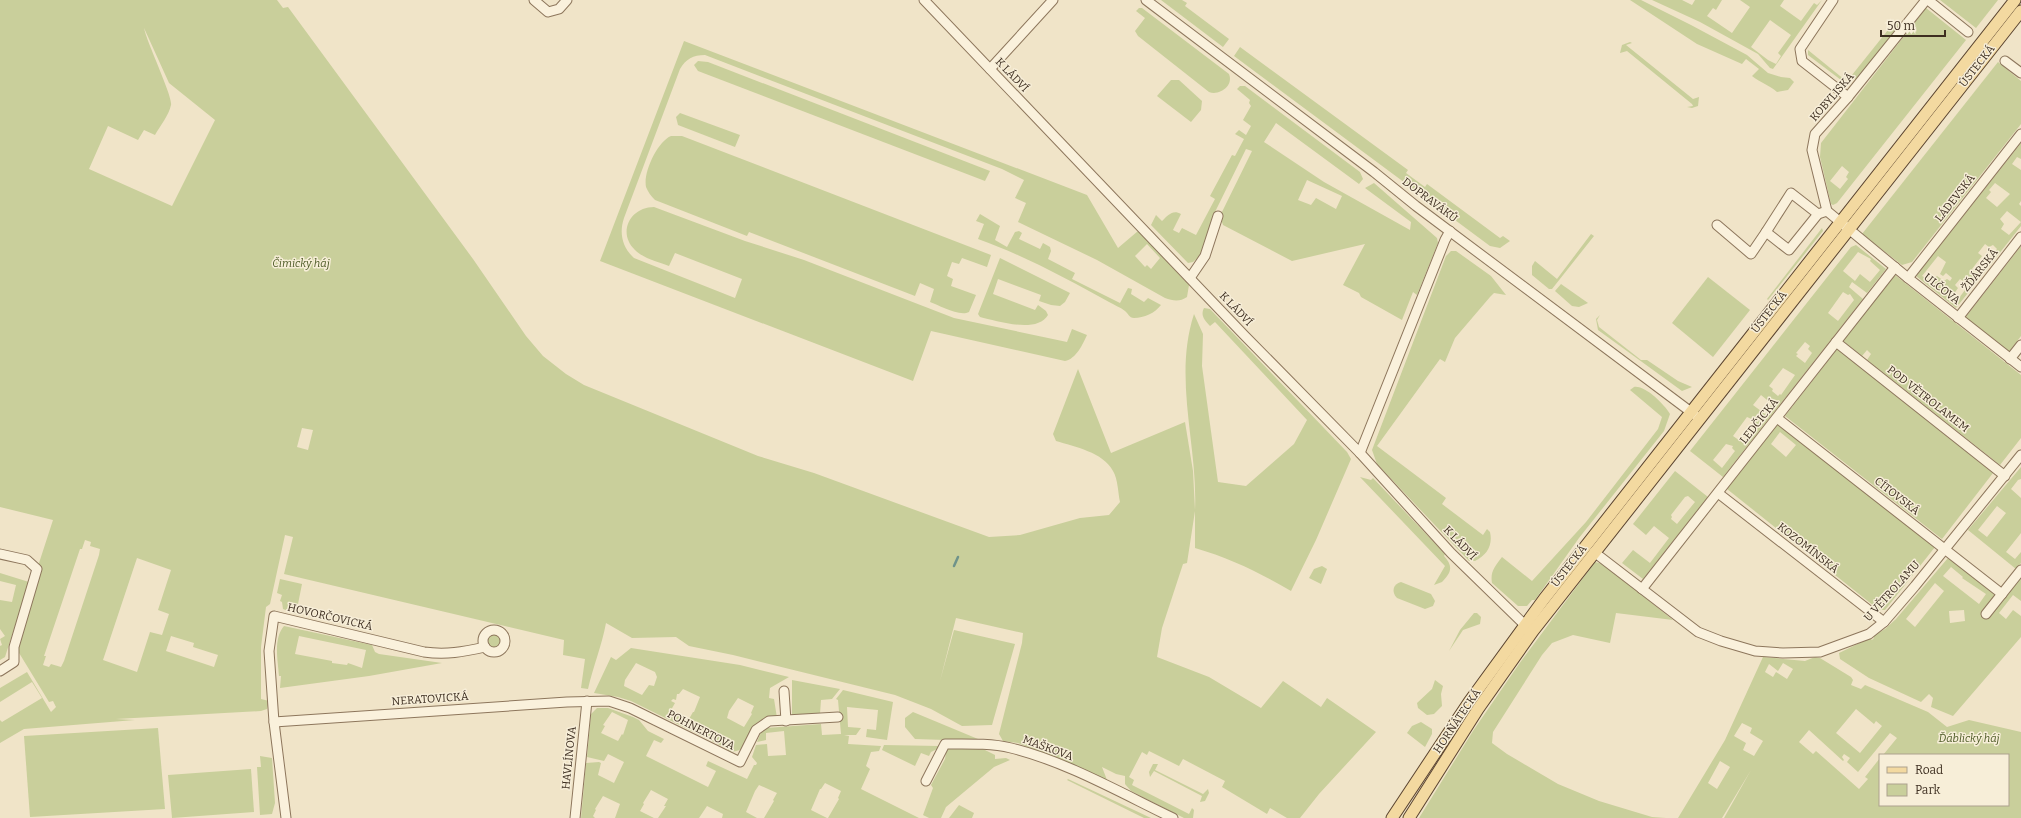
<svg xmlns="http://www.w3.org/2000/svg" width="2021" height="818" font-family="Bitter,serif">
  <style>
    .green { fill: #c9cf9b; fill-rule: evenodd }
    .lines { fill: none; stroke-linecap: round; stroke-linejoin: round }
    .stream { stroke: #6f938a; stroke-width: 2.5 }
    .minor-casing { stroke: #8d765c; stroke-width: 11 }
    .major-casing { stroke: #5b4430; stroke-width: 13 }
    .minor { stroke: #faf1dc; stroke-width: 9 }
    .major { stroke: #f3d9a0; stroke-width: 11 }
    .labels { text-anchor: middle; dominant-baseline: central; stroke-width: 3; stroke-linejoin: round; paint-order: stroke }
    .street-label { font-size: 11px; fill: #3d2e20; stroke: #f7eed8 }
    .park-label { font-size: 11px; font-style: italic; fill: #4d5a26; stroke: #f7eed8 }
  </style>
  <rect width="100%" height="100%" fill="#f0e4c8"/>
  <!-- green -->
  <g class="green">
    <path d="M0,0h277l6,8 5,-1 185,252 53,77 17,20 23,18 18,11 174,71 56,17 175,64 31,-2 60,-17 29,-3 11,-13c-2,-9 -2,-23 -7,-31 -10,-19 -38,-24 -57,-30l-3,-7 25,-65 33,84 74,-31 8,49 2,39c3,-65 -22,-131 -1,-196l9,20 -1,32 16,116 28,4 48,-42 13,-24 -92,-98 -5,4c-5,-6 -10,-10 -6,-18l6,1 137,143 4,7 -35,81 -25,51c-31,-18 -61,-33 -96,-43v-37l-8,52 -4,1 -21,64 -5,29 52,20 52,31 22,-27 38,26 6,-9 49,34 -57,62 -19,24h-13l-17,-10 -3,6 -45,-27 3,-6 -42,-22 -4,7 -30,-15 -2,4 -5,-3 -13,25 5,3 -2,5 57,29 3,-6 2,2 -1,8h-9l-53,-27 -6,-7v-8l-9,-2 -14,-7 5,13 -89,-37 -15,-2 -4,-7 23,-91 1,-10 -67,-15 -16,63 14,-51 61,14 -23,81 -30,1 -31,-17 -36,-14 -162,-40 -44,-9 -13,-9 -44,1 -26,-15c-4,22 -13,44 -18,66l-7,-1 4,-29 -22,-4 1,-15 -280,-66 9,-37 -8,-2 -15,69 -4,3 -5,40v52l8,2 -2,8 -6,2 -145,8 19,1 -111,9 -24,14v-23l2,2 40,-24 -10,-16 -32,20v-14l27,-16 24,40 5,-5 -3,-6 -4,1 -36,-59 40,-123 -53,-13zM144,28l25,55 46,37 -43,86 -83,-37 19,-43 30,14 6,-10 11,5c5,-9 14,-20 16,-30 2,-8 -24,-62 -27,-77zM302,428l11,2 -5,20 -11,-3zM85,540l6,2 -1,4 10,3 -1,6 -35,106 -3,6 -10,-3 -2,3 -6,-2 3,-9h-2l36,-107h2zM137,558l34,12 -13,40 11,4 -7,21 -12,-3 -13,40 -34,-12zM171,636l23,7 -1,4 25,8 -4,12 -48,-16z"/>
    <polygon points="1161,0 1182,0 1187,3 1185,6 1229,39 1223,47"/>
    <path d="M1630,0h11l50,25 56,30 21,18 13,4 9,1 4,4 -6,8 -11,2c-8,-7 -16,-9 -25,-16l7,-7 -13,-10 -4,5 -45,-20z"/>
    <path d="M1652,0h30l10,5 3,-5h27l-6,10 -3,-2 -6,8 25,17 18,-26 -10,-7h44l-4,6 21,15 13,-18 3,2 5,-5 -49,69 -3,-1 -12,-14 -58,-32zM1770,20l21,15 -13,18 3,3 -5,8 -8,-4 -17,-13z"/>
    <polygon points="1940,0 1998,0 1976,28"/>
    <path d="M1139,8h3l87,66c5,12 -10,22 -20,18l-71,-56 -3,-5 10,-13 -9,-7z"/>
    <path d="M1926,8l40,32 -129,163 -4,2 -2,-1 -11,-47 1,-14zM1842,166l7,6 -3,5 2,2 -8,10 -10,-8z"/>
    <polygon points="1896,20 1901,24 1856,81 1852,75"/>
    <path d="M684,41l403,154 31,53 20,-17 51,54 -2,12c-7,5 -14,4 -22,1l-68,-38 -79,-38 8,-19 -11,-5 9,-18 -22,-11 -297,-114c-12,0 -19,4 -25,14l-56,149c-5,15 -2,29 10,40l101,40 7,-19 -67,-26 -6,13c-10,-4 -25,-7 -34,-16 -18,-17 -5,-43 19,-43l91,34 59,19 150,58 113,24 5,-13 15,6c-4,9 -11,24 -22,26l-134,-30 -18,50 -313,-120zM1147,244l13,14 -9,11 -4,-4 -2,2 -10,-11z"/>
    <polygon points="1630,42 1632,43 1626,45 1693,99 1699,97 1698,106 1692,108 1687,107 1693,106 1692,104 1627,51 1620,53 1622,45"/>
    <polygon points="1240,47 1408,170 1406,173 1425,187 1427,184 1500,238 1503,236 1510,241 1500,248 1490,246 1234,56"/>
    <polygon points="1808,50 1845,80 1841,80 1808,55"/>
    <polygon points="698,61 708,62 990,171 985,181 698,71 694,65"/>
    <polygon points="1998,62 2021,81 2021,124 1912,262 1902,265 1862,234"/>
    <polygon points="1171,80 1179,80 1202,101 1201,110 1191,122 1157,96"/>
    <path d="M1240,86h5l115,86 3,7 -4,5 -83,-61 -12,19 60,40 86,48 1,-8 -46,-34 9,-5 63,55 1,5 -21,52 -4,-3 -11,28 -41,-23 -2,-4 -16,-8 22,-41 -73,17 -69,-36 -3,-9 32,-65 -6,-2 -31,63 -13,42 -9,8 -5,1 -37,-38 5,-10 6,6c6,-6 11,-12 19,-7l-8,16 6,3 3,-5 14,7 19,-36 -5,-3 22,-41 3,1 9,-17 -9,-5 4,-4 7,5 5,-9 -8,-6 8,-14 -2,-3 1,-3 -13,-11zM1307,180l35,16 -6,13 -20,-11 -5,7 -13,-5z"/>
    <polygon points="680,113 740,135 735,147 678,125 676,117"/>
    <path d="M671,136h11l309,119 -4,12 -25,-9 -3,6 -7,-2 -5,14 6,3 -2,7 25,9 -7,17c-10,5 -30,-7 -39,-10l4,-13 -14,-6 -5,13 -166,-64 -2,4 -92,-36c-4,-4 -7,-8 -9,-13 -3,-15 12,-46 25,-51z"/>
    <path d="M2021,143v16l-4,-2 -5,7 9,6v31l-2,3 2,2v16l-14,-11 -7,8 4,5 -3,5 8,6 12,-13v4l-65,82 -40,-32zM1995,183l15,11 -13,13 -11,-9 5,-6 -2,-2zM1985,244l4,3 4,-2 4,4 -17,22 -2,-2 -3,3 -3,-3 10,-13 -4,-3zM1938,256l8,6 -6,12 3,2 3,-3 6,5 -2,3 -3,-2 -3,2 -7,-5 -6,5 -9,-5zM1966,277l5,5 -15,20 -3,-1 -1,2 -3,-2 9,-13 -3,-3 5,-6 3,2z"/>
    <path d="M980,214l20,12 -5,14 12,7 8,-15 4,-1 3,2 -3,6 21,10 3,-6 7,4 1,4 -3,8 27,14 -3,6 48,24 8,-15 4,1 -1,5 13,8 4,-4 13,7c-6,8 -17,13 -27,13 -5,0 -6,-5 -9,-7 -5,-4 -11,-6 -16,-9 -42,-23 -86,-47 -131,-63l6,-15 -8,-3z"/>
    <polygon points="1822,228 1823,231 1768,300 1767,299"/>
    <polygon points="1591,234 1594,236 1552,289 1549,289 1532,275 1532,266 1535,261 1557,279"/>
    <path d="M1856,245l30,24 -19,24 -15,-11 -3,5 14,12 -140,178 -33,-26 161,-204zM1858,252l13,7 -1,2 10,9 -10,12 -10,-8 -5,7 -12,-10zM1843,292l5,3 2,-1 4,6 -16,21 -10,-8zM1805,342l5,4 -2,3 4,4 -7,10 -9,-7 2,-2 -2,-1zM1783,368l12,7 -14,20 -1,-1 -2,2 -6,-5 1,-2 -4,-3zM1761,395l11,9 -7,10 -12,-9zM1747,417l9,4 -1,2 1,2 -13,18 -10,-7zM1726,444l7,2 -1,2 3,3 -13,17 -9,-8z"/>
    <polygon points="2021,246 2021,336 2009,352 1965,318"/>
    <path d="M1451,251h5l35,25 15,19 -12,-2 -4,4 -35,41 -10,24 -5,-3 -63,87 69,52 -4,6 41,31 4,-6 3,3c3,13 -3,23 -15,29h-6l-92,-97 -5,-14 74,-194z"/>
    <path d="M1000,258l70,35 -5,9 -5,4 -9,-1 -12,-4 2,-6 -43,-16 -5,15 42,16 3,-5 8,6 2,4c-11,19 -51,6 -68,2l-2,-3z"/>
    <polygon points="1895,275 2021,375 2021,438 2000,465 1867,360 1871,354 1867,350 1862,356 1843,341"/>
    <polygon points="1708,277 1750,310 1713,357 1672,323"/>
    <polygon points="1561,284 1588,303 1579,307 1572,306 1555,291"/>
    <polygon points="1600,315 1597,320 1599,327 1641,360 1647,360 1678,381 1692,387 1682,391 1598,330 1596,319"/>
    <polygon points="1837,349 1993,473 1942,539 1785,416"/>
    <path d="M1634,387c11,-2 30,17 36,27l-6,17 -85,107 -44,62h-3l-5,6h-9l-26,-23c-2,-11 3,-17 10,-26l30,24 54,-59 72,-93 4,-12 -32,-27z"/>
    <path d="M1778,424l157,123 -50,63h-6l-152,-121zM1780,432l16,13 -10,12 -15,-13z"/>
    <path d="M2021,467v12l-3,1 -7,9 10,9v35l-15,19 9,7 6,-7v11l-5,6 -48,-39zM1997,506l9,7 -19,24 -9,-7z"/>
    <path d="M1675,471l33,26 -65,82 -21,-16 11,-13 17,13 19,-25 -15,-12 -8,9 -13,-11zM1688,496l7,6 -18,22 -6,-5 1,-2 -1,-2 14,-18z"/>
    <path d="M1360,477l11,3 2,-2 72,76 -1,2c9,10 8,16 -2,26l-8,3 11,-19z"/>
    <path d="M1948,558l4,2 43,35 -14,19 6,5 34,-42v24l-8,-6 -14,18 7,6 7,-9 8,6v21l-68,79 -22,-9 2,-9 -4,-4 -8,8 -52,-24 -29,-19 -1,-6 31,-15 2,2 2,-2 -1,-2 12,-7 11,-10zM1951,567l12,10 -1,1 24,16 -7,10 -36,-28zM1935,583l9,8 -29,36 -9,-8zM1964,610l1,11 -15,2 -1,-12z"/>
    <polygon points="1595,562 1603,564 1673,620 1616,613 1610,643 1573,635 1552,643 1542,655 1493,732 1492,743 1507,754 1558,784 1599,801 1652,817 1666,818 1419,818 1473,731 1519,664"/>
    <polygon points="1322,566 1327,569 1321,584 1309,578 1314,569"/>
    <polygon points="0,573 29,582 5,657 0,660 0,646 2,645 0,639 5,636 0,629 0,600 12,602 16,585 0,581"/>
    <polygon points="280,579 302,584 296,614 283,609 282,602 280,601 282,595 277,593"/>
    <path d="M1401,582l30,12 4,7 -2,5 -8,3 -28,-11c-6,-6 -4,-14 4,-16z"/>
    <polygon points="1474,613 1477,613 1481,617 1480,624 1463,630 1449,651 1460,630"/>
    <path d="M284,626l88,19 3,7 4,2 63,9 -73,13 -89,12 1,-12h-2c-1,-16 -6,-37 5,-50zM299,636l67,14 -4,18 -14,-5 -1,2 -15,-2v-2l-37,-7z"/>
    <circle cx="494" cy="641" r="8"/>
    <path d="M631,648l109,17 49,12 -19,11 -1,10 5,1 3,19c-6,0 -13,0 -19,4 -14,9 -6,33 -31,29l1,-2 -97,-48 -13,-4 -24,-4 17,-36 5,3zM636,663l19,9 2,5 -3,9 -5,-1 -7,10 -18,-9 1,-6zM683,689l17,8 -6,15h-1l-4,7 -18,-9 4,-7 -4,-2 2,-2 3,1 1,-6h2zM738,698l16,8 -3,7 1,1 -8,13 -17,-9 2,-7z"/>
    <path d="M1763,657l42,4 10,-4 5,1 31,19 2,3 -2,5 10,4 4,-4 63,27 19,15 22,-7 52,12v86h-297l27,-48 -29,48h-44l47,-78zM1783,663l10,6 -6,10 -11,-7 -3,5 -8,-5 4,-8 9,7zM1856,709l18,15 2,-3 6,5 -22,27 -24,-20zM1742,723l10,5 -2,5 13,8 -9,15 -11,-6 3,-7 -12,-7zM1809,730l34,31 1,-1 -2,-3 2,-3 6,4 -3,4 11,10 32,-39 7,5 -14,17h125v50h-128v-47l-15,19 3,2 -9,10 -43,-38 -3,3 -14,-12zM1720,761l10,6 -13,22 -9,-6z"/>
    <polygon points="792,680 840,689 832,699 821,700 820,714 792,716"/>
    <polygon points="1435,680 1443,686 1441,694 1442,706 1434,714 1427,715 1418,708 1417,703 1432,689"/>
    <path d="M843,690l50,12 -6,38 -21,-3 1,-8 9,1 2,-20 -31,-3 1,20 13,1 -5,7h-12l5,1 -1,8 33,2 -2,5 -8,1 -5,14 4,3 -9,20 58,29h-91l11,-19 -1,-1 3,-7 -16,-8 -4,6h-1l-9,21 16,8h-63l10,-17 -1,-1 4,-7 -18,-8 -4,6 -9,21 11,6h-35l1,-4 -16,-8 -8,12h-41l8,-12h-2l4,-7 -17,-9 -8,13 1,1 -4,7 14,7h-39l5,-14 -17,-8 -8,13 1,1 -3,6 2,2h-14l5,-55 13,-1 2,1 -3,12 16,8 10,-21 -16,-8 -4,7 -17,-4 4,-43 6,-6h11l25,9 6,3 9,11 16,8 -3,4 -7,-3 -8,16 62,31 8,-16 -10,-5 2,-5 39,18 7,-14h2l1,-2 -5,-6 4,-12 11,-1 1,12 18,-1 -2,-24 -18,2v7l-9,2 4,-10 5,-4 55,-4 1,11 19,-1 -3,-34 -2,-1zM612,712l16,8 -5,15 -1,-1 -4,7 -17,-8 4,-7 -2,-1z"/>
    <polygon points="913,712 978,739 976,741 915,739 905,727 905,718"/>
    <polygon points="1421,722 1432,729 1432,734 1425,747 1407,733 1412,726"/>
    <polygon points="158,728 165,809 30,817 24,736"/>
    <polygon points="884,745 939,746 939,748 931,752 929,756 921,753 915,766 882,750"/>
    <polygon points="947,747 979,747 995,755 995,759 1006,758 1010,760 994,767 946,807 941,818 929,818 923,815 933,788 931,785 945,759"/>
    <polygon points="260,756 272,758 275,803 272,814 260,815 257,767 261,767"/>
    <polygon points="1153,764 1158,764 1155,770 1203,794 1208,789 1209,793 1205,801 1200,802 1202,796 1154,771 1150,777 1149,772"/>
    <polygon points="251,769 254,812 172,818 168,775"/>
    <polygon points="1068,779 1151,818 1144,818 1067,780"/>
    <polygon points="959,805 974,813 972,818 949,818"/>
  </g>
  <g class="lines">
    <!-- stream -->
    <polyline class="stream" points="954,566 958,557"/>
    <!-- minor casing -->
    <g class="minor-casing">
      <g id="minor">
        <polyline points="534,0 548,12 559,9 567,0"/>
        <polyline points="924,0 1244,335 1360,453 1451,553 1529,629"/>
        <polyline points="1146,0 1374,172 1416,206 1695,415"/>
        <polyline points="1833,0 1800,49 1802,61 1848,97"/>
        <polyline points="1926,0 1848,97 1815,134 1812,150 1827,211 1908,278 2021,367"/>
        <polyline points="1928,0 1968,32"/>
        <polyline points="2005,61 2021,73"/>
        <polyline points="990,69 1053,0"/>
        <polyline points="1717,225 1751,254 1766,232 1789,250 1818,214 1827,211"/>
        <polyline points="1766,232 1791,193 1818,214"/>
        <polyline points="1190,278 1205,256 1218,216"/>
        <polyline points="1908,278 2021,134"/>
        <polyline points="1958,318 2021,237"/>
        <polyline points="1836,342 2005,476"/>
        <polyline points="2010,359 2021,345"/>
        <polyline points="1777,418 2002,594"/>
        <polyline points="1360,453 1445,240 1450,231"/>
        <polyline points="1718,493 1884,622"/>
        <polyline points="1594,552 1698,632 1721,641 1755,651 1783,653 1820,652 1869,634 1884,622 1915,586 2021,455"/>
        <polyline points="0,554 27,560 37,569 14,647 14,662 0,671"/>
        <polyline points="1642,589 1895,267"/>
        <polyline points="1986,614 2021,570"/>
        <circle cx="494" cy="641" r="11"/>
        <polyline points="784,691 786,721"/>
        <polyline points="274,722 567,702 609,701 630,708 740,762 756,730 769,721 838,717"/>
        <path d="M926,781l19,-37c22,0 45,-1 66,4 54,13 112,46 162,70"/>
        <path d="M286,818l-12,-96 -5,-71 5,-35 150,36c22,3 39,0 61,-5"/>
        <polyline points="575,818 587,701"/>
      </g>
    </g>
    <!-- major casing -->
    <g class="major-casing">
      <g id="major">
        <polyline points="1392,818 1469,702 1544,599 2015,0"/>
        <polyline points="1409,818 1478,709 1533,631 2021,11"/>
      </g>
    </g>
    <!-- minor -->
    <use href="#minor" class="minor"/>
    <!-- major -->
    <use href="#major" class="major"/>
  </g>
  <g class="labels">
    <!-- street labels -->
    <g class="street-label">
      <text transform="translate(1977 66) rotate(-52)">ÚSTECKÁ</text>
      <text transform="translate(1012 75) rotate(46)">K LÁDVÍ</text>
      <text transform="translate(1832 97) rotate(-49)">KOBYLISKÁ</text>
      <text transform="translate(1955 198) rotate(-52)">LÁDEVSKÁ</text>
      <text transform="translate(1430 200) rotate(37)">DOPRAVÁKŮ</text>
      <text transform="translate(1980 270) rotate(-52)">ŽĎÁRSKÁ</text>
      <text transform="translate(1942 289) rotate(38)">ULČOVA</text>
      <text transform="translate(1236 309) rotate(46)">K LÁDVÍ</text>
      <text transform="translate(1769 312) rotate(-52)">ÚSTECKÁ</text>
      <text transform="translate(1928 399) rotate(38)">POD VĚTROLAMEM</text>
      <text transform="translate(1759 421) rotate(-52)">LEDČICKÁ</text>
      <text transform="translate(1897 496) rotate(38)">CÍTOVSKÁ</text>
      <text transform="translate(1460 543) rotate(46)">K LÁDVÍ</text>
      <text transform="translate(1808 548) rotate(38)">KOZOMÍNSKÁ</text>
      <text transform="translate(1569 566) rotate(-52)">ÚSTECKÁ</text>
      <text transform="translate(1892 591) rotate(-48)">U VĚTROLAMU</text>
      <text transform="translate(330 617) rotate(13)">HOVORČOVICKÁ</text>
      <text transform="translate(430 699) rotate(-4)">NERATOVICKÁ</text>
      <text transform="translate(1457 721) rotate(-56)">HORŇÁTECKÁ</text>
      <text transform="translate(701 730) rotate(27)">POHNERTOVA</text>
      <text transform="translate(1048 748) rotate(20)">MAŠKOVA</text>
      <text transform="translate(569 758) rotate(-84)">HAVLÍNOVA</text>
    </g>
    <!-- park labels -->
    <g class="park-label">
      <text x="301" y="263">Čimický háj</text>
      <text x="1969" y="738">Ďáblický háj</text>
    </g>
  </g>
  <!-- legend -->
  <rect x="1879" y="754" width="130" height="52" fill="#f7eed8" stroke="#ada18e"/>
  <rect x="1887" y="767" width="20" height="6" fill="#f3d9a0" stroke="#ada18e"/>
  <text x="1915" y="774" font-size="12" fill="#3d2e20">Road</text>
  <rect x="1887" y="784" width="20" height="12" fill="#c9cf9b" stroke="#ada18e"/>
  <text x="1915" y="794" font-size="12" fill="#3d2e20">Park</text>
  <!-- scale -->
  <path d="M1881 30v6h64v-6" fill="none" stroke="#3d2e20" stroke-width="2"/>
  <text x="1887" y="30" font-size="12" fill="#3d2e20" stroke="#f7eed8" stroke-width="3" paint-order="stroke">50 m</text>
</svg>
